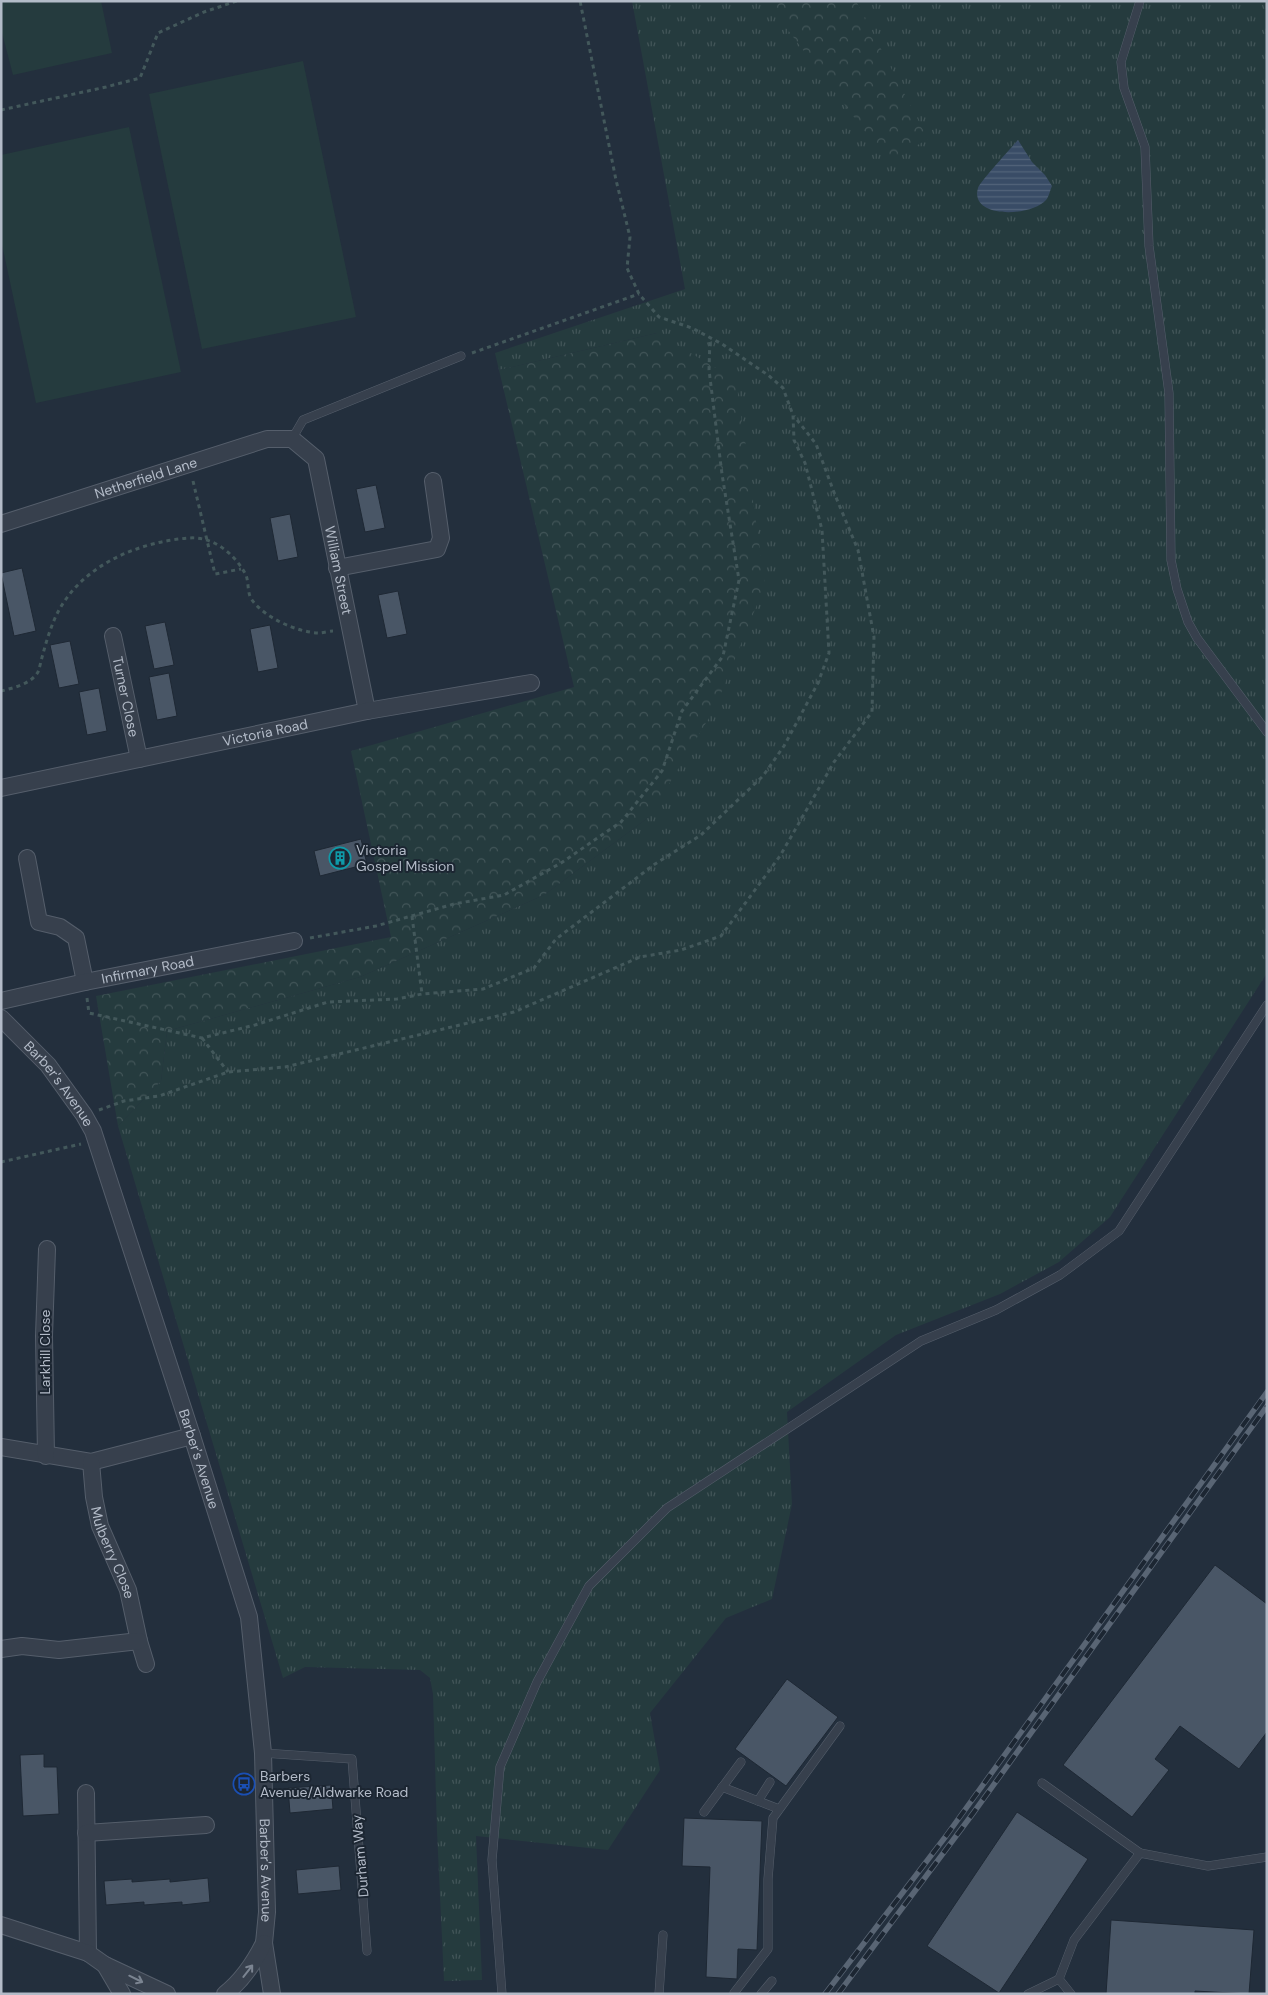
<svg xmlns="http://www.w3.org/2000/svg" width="1268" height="1995" font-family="'DM Sans',sans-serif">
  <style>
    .grass { fill: url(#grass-tufts) }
    .forest { fill: url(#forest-crowns) }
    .garden { fill: #253b3e }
    .water { fill: url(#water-rules) }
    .building { fill: #495666; stroke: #1e2834 }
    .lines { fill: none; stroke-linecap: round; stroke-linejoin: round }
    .lane-casing { stroke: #555e6b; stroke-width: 9 }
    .street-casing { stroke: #555e6b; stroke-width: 18 }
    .path { stroke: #43585b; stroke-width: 3; stroke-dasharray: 4 4; stroke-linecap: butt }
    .lane { stroke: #37404d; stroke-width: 8 }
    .street { stroke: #37404d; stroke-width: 16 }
    .rail-casing { stroke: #596574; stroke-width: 5.5 }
    .rail { stroke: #1c2632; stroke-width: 4; stroke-dasharray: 11; stroke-linecap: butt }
    .oneway { stroke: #7b8491 }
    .labels { text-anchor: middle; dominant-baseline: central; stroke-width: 4; stroke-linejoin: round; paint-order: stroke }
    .street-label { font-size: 14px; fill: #b3bbc8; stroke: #1c2632 }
    .poi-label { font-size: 14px; fill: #b3bbc8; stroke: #1c2632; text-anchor: start }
  </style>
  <defs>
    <pattern id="grass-tufts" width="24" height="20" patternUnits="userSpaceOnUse" patternTransform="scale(1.25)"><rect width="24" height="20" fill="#253b3e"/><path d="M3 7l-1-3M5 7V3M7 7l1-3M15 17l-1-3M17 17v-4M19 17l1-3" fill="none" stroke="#425558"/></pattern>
    <pattern id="forest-crowns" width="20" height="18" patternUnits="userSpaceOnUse" patternTransform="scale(1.25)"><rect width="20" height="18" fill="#253b3e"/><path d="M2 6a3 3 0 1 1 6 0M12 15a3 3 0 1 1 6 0" fill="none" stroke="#425558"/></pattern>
    <pattern id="water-rules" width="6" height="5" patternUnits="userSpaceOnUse" patternTransform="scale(1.25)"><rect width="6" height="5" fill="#394c66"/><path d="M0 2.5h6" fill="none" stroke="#53647a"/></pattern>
  </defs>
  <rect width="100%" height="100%" fill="#232f3d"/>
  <!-- grass -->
  <polygon class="grass" points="632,1 1267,1 1267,973 1110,1217 1059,1262 1000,1294 896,1335 787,1412 792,1504 772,1599 726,1618 650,1713 660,1770 608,1850 476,1836 482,1980 444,1981 437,1831 433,1694 430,1678 420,1670 305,1667 283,1678 118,1126 161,1081 167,1031 360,977 544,895 649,817 657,333 499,370 495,353 685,289"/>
  <!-- forest -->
  <g class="forest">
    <polygon points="770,1 856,1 928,139 888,162 772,9"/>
    <polygon points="657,333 736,380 765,585 715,708 649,817 544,895 360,977 167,1031 161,1081 118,1126 96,996 391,937 351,751 574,687 499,370"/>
  </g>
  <!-- garden -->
  <g class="garden">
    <polygon points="1,1 101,1 112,53 13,75 1,29"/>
    <polygon points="303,61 356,317 202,349 149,94"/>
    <polygon points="129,127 181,372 36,403 1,240 1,155"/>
  </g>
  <!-- water -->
  <path class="water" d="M1018,140l14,22 13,13 7,11c-2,4 -3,11 -6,14 -15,17 -77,19 -68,-12 2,-6 33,-40 40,-48z"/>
  <!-- building -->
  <g class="building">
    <polygon points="376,485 385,528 365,532 356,489"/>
    <polygon points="290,514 298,557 278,561 270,518"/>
    <polygon points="22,568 36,631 14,636 1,573"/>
    <polygon points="398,591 407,634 387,638 378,595"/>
    <polygon points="165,622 174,665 154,669 145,626"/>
    <polygon points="270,625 278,668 258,672 250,629"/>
    <polygon points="70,641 79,684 59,688 50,645"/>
    <polygon points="169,673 177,716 157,720 149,677"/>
    <polygon points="99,688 107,731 87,735 79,692"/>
    <polygon points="361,839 367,864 320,876 314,851"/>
    <polygon points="1215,1565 1267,1604 1267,1732 1239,1769 1180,1726 1155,1759 1169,1770 1132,1817 1063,1765"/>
    <polygon points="787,1679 838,1717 786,1786 735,1749"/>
    <polygon points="44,1754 44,1767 57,1767 59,1814 23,1816 20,1755"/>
    <polygon points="331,1785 333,1809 290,1813 288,1788"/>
    <polygon points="1017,1812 1088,1859 999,1993 927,1946"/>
    <polygon points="684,1818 762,1821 757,1950 738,1949 737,1979 706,1977 710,1867 682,1866"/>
    <polygon points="339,1866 341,1890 298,1894 296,1870"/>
    <polygon points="208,1878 210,1902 182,1905 182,1902 144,1905 144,1902 106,1905 104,1881 132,1879 132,1882 170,1879 170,1882"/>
    <polygon points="1111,1920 1254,1930 1249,1994 1195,1991 1195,1994 1106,1994"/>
  </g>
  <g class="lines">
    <!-- lane casing -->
    <g class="lane-casing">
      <g id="lane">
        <polyline points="1140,1 1121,62 1124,88 1145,147 1149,246 1169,393 1171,560 1177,589 1188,622 1197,638 1267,732"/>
        <polyline points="292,439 303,420 461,356"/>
        <polyline points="263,1753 352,1759 367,1951"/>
        <polyline points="1042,1783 1140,1853"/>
        <polyline points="722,1787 779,1809"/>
        <polyline points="758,1801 770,1782"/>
        <polyline points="704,1812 741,1762"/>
        <polyline points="734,1993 768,1949 768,1879 773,1818 840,1726"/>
        <polyline points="502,1994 492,1860 500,1767 537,1682 589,1586 667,1508 921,1341 996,1310 1060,1275 1119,1231 1267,1005"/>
        <polyline points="659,1994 663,1935"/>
        <polyline points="761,1994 772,1981"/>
        <polyline points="1028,1994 1059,1979"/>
        <polyline points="1071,1994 1059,1979 1074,1940 1140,1853 1208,1866 1267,1857"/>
      </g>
    </g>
    <!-- street casing -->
    <g class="street-casing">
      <g id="street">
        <path id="s1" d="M1,524l266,-85h25l24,20 51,252"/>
        <polyline points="337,568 437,549 441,538 433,481"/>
        <path id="s2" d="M113,636l26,123"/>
        <path id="s3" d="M1,788l366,-77 164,-28"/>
        <polyline points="27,858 39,922 60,927 76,938 85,982"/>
        <path id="s4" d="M1,1001l84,-19 209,-41"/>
        <path id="s5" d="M1,1018l47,47 36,50 9,16 99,305 57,181 14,136 4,159 -3,31 8,51"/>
        <polyline points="1,1447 91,1462 192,1436"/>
        <polyline points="46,1456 44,1336 47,1249"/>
        <path id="s6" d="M91,1462l3,35 6,29 28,64 11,51 7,23"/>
        <polyline points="1,1649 22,1646 59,1650 139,1641"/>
        <polyline points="86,1793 88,1953"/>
        <polyline points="86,1833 206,1825"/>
        <polyline points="1,1925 88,1953 105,1965 167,1994"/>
        <polyline points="105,1965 122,1994"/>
        <path d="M225,1994c18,-14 29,-31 39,-51"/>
      </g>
    </g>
    <!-- path -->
    <g class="path">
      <polyline points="1,110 106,87 140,78 158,33 204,12 237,1"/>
      <polyline points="472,353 639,294"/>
      <polyline points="193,481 215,574 241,569"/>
      <path d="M1,691c12,-3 30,-7 37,-19 2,-5 3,-12 5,-18 3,-12 7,-24 12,-36 23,-51 81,-76 134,-80 24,-2 46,16 57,37 3,8 1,18 6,25 13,18 45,32 66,33 5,0 11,-2 15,-2"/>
      <polyline points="412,916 422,994"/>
      <polyline points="310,938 376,926 454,904 504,895 561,863 621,822 662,771 682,711 723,656 739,580 722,474 709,370 710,337"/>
      <polyline points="87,998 89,1013 202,1038 255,1025 328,1002 397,999 422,994 483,989 534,968 556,939 655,864 701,835 763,776 784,746 818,683 829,653 822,530 805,463 794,440 793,415 783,388 768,375 722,344 692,328 659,317 639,294 627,268 630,237 616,180 580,1"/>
      <polyline points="202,1038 228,1072"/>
      <polyline points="99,1110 124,1101 159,1096 228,1072 285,1067 514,1012 640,957 681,950 721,936 780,856 834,762 872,712 874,637 858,550 835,495 816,444 794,416"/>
      <polyline points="1,1162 81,1144"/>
    </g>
    <!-- lane -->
    <use href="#lane" class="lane"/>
    <!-- street -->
    <use href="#street" class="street"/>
    <!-- rail casing -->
    <g class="rail-casing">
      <g id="rail">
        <polyline points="825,1994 946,1836 1267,1392"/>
        <polyline points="838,1994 974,1812 1267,1406"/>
      </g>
    </g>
    <!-- rail -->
    <use href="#rail" class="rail"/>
  </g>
  <!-- one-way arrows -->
  <defs><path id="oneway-shaft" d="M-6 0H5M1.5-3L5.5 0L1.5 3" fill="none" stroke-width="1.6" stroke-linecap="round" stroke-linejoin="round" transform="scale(1.25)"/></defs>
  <g class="oneway">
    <use href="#oneway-shaft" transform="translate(248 1971) rotate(-52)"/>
    <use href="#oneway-shaft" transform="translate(136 1979) rotate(26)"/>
  </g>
  <!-- icons -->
  <defs>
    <g id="building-ring" transform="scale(1.125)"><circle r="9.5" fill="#1c2632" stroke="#0f9aa8" stroke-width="1.5"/><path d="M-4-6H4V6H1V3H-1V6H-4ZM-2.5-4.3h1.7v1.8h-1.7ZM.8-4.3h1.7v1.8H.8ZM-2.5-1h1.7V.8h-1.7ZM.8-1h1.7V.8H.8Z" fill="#0f9aa8"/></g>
    <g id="bus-ring" transform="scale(1.125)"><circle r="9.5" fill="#1c2632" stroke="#1a4fb4" stroke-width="1.5"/><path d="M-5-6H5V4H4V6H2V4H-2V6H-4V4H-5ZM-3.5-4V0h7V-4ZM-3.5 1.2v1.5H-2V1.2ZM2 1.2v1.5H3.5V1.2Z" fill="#1a4fb4"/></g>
  </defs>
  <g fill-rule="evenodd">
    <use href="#building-ring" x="340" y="858"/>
    <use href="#bus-ring" x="244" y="1784"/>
  </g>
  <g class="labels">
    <!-- street labels -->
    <g class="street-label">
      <text stroke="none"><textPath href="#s1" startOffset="152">Netherfield Lane</textPath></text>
      <text stroke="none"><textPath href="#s1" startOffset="449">William Street</textPath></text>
      <text stroke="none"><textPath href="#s2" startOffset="62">Turner Close</textPath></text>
      <text stroke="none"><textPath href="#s3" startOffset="270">Victoria Road</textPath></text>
      <text stroke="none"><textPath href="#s4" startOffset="150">Infirmary Road</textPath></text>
      <text stroke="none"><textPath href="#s5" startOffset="88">Barber's Avenue</textPath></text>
      <text transform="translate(45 1352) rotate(-90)">Larkhill Close</text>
      <text stroke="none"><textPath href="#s5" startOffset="491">Barber's Avenue</textPath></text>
      <text stroke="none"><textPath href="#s6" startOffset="94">Mulberry Close</textPath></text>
      <text transform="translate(360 1856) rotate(-95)">Durham Way</text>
      <text stroke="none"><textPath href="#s5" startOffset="911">Barber's Avenue</textPath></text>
    </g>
    <!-- poi labels -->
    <g class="poi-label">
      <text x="356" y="850">Victoria<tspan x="356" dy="16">Gospel Mission</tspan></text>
      <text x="260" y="1776">Barbers<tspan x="260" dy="16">Avenue/Aldwarke Road</tspan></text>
    </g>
  </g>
  <!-- border -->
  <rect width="1268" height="1995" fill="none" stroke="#b3bbc8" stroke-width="5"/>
</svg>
